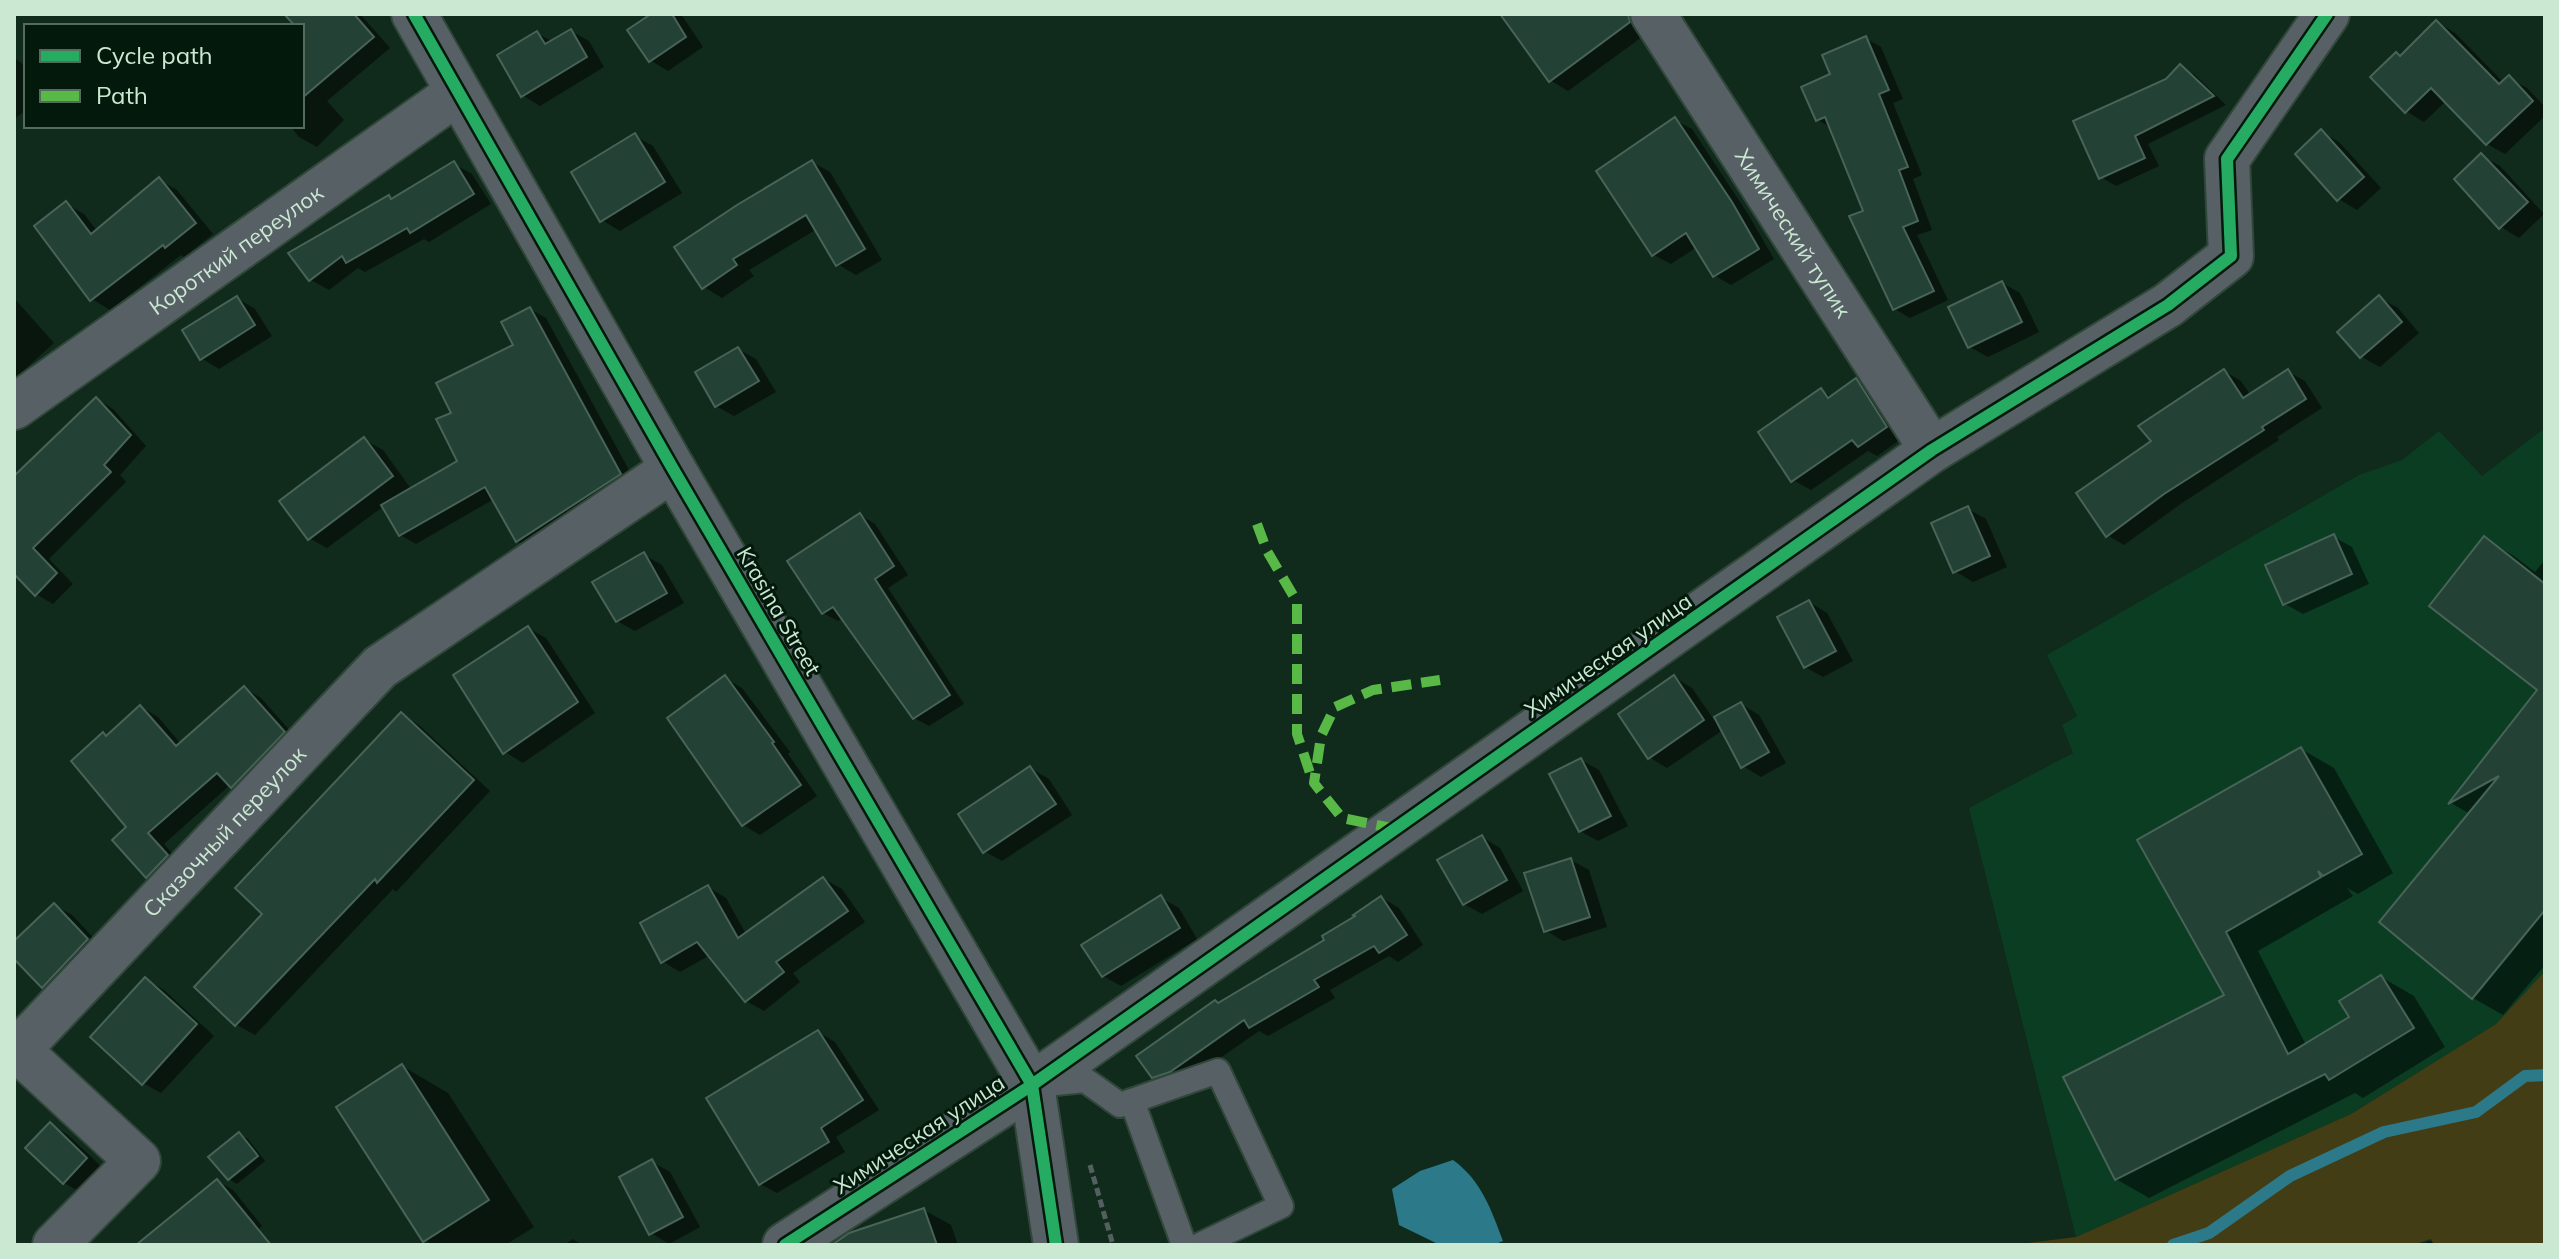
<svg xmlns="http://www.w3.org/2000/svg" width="2559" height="1259" font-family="Mulish,sans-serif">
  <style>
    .built { fill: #0b3d22 }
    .green { fill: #433d16 }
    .water { fill: #2c7a89 }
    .shadow { fill: #0007 }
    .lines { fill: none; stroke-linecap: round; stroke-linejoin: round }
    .stream { stroke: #2c7a89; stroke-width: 12 }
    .building { fill: #244136; stroke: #486358; stroke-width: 2 }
    .service-casing { stroke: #30473a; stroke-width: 28 }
    .minor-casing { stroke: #30473a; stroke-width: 48 }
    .path { stroke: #546060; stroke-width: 5; stroke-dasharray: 8 4; stroke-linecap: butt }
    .service { stroke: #566065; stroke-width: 24 }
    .minor { stroke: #566065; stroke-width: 44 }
    .quiet { stroke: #58b947; stroke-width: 10; stroke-dasharray: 20 10; stroke-linecap: butt }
    .cycleway-casing { stroke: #03190b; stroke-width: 17 }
    .cycleway { stroke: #26ab63; stroke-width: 12 }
    .labels { text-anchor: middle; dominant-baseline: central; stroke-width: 6; stroke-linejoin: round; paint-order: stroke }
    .street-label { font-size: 22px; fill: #cbe8d3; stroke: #03190b }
  </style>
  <rect width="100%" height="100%" fill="#102a1c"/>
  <!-- built -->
  <polygon class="built" points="2545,428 2545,971 2496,1024 2351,1114 2076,1237 1969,808 2073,753 2062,725 2077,716 2047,655 2359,475 2402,460 2439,431 2482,476"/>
  <!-- green -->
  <polygon class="green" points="2545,971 2545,1245 2433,1245 2431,1239 2412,1245 2013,1245 2076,1237 2351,1114 2496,1024"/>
  <!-- water -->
  <path class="water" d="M1453,1160c28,20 38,49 50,81l-10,4h-53l-41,-20 -7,-36 28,-18z"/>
  <!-- shadow -->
  <g class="shadow">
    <polygon points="290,14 360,14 390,48 327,101 344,120 317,147 299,137 290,126 302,126 302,26 297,26"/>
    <polygon points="654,14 678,14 683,17 703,47 668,71 650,60"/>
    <polygon points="1515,14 1625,14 1642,37 1568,91 1550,80"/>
    <polygon points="2437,22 2455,33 2504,83 2509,78 2527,88 2545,107 2545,116 2505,154 2487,144 2446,101 2424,122 2406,111 2401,57"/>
    <polygon points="571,31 589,41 604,67 540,106 522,95 537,33 553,42"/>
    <polygon points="1865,38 1881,47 1903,99 1893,103 1922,175 1913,179 1932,230 1917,235 1948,300 1910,318 1895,309 1866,213 1832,128 1818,120 1833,75"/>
    <polygon points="14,58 26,66 26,110 14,119"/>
    <polygon points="2181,67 2195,75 2226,105 2148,144 2159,166 2116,186 2101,177 2167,81"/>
    <polygon points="1675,120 1692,129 1748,214 1774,259 1731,285 1714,275 1697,247 1671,264 1654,255"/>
    <polygon points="2321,132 2339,142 2381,188 2357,210 2339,199"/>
    <polygon points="635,136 653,146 682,193 620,231 602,220"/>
    <polygon points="2482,156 2500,166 2544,214 2519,238 2501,227"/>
    <polygon points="812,162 830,172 882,260 856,275 837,264 817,229 749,270 754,276 722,298 704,287"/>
    <polygon points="454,164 472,174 491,204 429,242 424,239 365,272 358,268 329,290 311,280 389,197 394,200"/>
    <polygon points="159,180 177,190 213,234 184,257 181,255 110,310 92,299 66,204 84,214 98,232"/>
    <polygon points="2002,283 2020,293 2039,332 1988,357 1970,347"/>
    <polygon points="14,298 54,343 14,379"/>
    <polygon points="237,298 255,309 272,336 219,369 201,358"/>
    <polygon points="2380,298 2398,308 2419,333 2380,367 2362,357"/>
    <polygon points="530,309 546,318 636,483 533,550 517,541 494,499 416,544 400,535 384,506 327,548 309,538 365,440 383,450 411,489 459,462 453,414 516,346"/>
    <polygon points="738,349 756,359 776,392 734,416 716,406"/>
    <polygon points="2224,371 2241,381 2251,396 2288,372 2305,381 2322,408 2277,437 2279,440 2182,503 2124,545 2107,535 2154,442"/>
    <polygon points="1857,381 1875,391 1904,437 1877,456 1868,451 1811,490 1793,480 1821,391 1833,397"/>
    <polygon points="97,399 113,409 146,446 120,475 126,482 49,559 73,584 53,604 36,594 14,571 14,479"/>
    <polygon points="1968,509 1986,519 2007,567 1973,582 1955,571"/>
    <polygon points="860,515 875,524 908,575 888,588 964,704 929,726 914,718 843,618 838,621 823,613"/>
    <polygon points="2334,537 2352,547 2369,584 2303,614 2285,604"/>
    <polygon points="2484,539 2514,556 2535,572 2545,560 2545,965 2503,1015 2473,998 2470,814 2451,803 2540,690"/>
    <polygon points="644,555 662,565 684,603 635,631 617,621"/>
    <polygon points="1809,602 1827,613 1853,661 1823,677 1805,667"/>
    <polygon points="528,628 546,638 595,713 523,763 505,752"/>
    <polygon points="1674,677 1692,688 1714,720 1741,704 1759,715 1786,763 1761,777 1743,766 1723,730 1667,768 1649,757"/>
    <polygon points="725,678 742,688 790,752 788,754 817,796 760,835 743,825"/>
    <polygon points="244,688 261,698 300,742 249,797 230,785 164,844 183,866 164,887 147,877 129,827 108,737 141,707 158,717 181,744"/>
    <polygon points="401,714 419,725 490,791 396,892 393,889 255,1035 237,1025 196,987 265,914"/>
    <polygon points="2301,749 2334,768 2393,873 2358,894 2347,888 2353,896 2258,951 2306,1045 2351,1017 2381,977 2414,996 2445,1047 2363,1098 2355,1093 2149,1198 2116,1179 2227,995 2140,841"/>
    <polygon points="1581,760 1599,770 1628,826 1598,841 1580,831"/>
    <polygon points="1030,768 1049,779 1072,815 1002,861 984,851"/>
    <polygon points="1482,837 1500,848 1523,891 1482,914 1464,904"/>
    <polygon points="1571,860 1589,870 1607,927 1563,941 1545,930"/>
    <polygon points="824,879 842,889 865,922 793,973 800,982 764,1011 746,1001 710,955 680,972 662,961 708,887 726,898 746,934"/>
    <polygon points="1161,898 1179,908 1197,939 1121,986 1103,976"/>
    <polygon points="1382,898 1399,908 1423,945 1398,962 1389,956 1330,990 1335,998 1268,1036 1259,1031 1187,1081 1170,1087 1153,1077 1219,1004 1327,941"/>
    <polygon points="54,905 72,915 105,950 61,997 43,987 14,956 14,944"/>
    <polygon points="146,979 164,990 214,1036 161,1093 143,1083"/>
    <polygon points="818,1032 835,1042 879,1110 836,1137 845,1152 777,1193 760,1184"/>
    <polygon points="402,1066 448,1093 534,1227 505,1245 433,1245 425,1240"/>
    <polygon points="50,1124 68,1135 104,1169 82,1193 64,1183"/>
    <polygon points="239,1134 248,1139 265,1161 237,1184 229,1179"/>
    <polygon points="652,1162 670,1172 700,1227 669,1244 651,1233"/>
    <polygon points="218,1181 233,1190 262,1226 243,1245 145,1245"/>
    <polygon points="924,1210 951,1225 958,1245 836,1245"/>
    <polygon points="573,1239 582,1245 564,1245"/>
    <polygon points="2431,1241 2437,1245 2418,1245"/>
  </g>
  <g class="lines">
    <!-- stream -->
    <polyline class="stream" points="2173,1245 2209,1233 2290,1176 2384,1132 2476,1112 2525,1076 2545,1075"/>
  </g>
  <!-- building -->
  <g class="building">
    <polygon points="284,14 354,14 374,37 302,98 302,26 295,26"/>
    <polygon points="651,14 672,14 686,37 649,62 627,30"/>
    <polygon points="1500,14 1628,14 1630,22 1549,82"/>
    <polygon points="2436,20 2499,84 2509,75 2533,101 2486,145 2431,88 2405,113 2370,77 2396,52 2400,56"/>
    <polygon points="571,29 587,57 521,97 497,55 537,31 545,44"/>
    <polygon points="1866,36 1889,90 1879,94 1908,167 1899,170 1918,221 1903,227 1934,291 1893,310 1849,216 1863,211 1825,117 1816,121 1801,87 1830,74 1822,55"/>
    <polygon points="2180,64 2214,96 2135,136 2145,158 2099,179 2073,121 2166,79"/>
    <polygon points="1675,117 1732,202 1759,249 1713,277 1686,233 1652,256 1596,171"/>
    <polygon points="2321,129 2364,177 2337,201 2295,154"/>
    <polygon points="635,133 665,182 600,222 571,172"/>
    <polygon points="2481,153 2528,202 2499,229 2454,179"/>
    <polygon points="812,160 865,249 836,266 806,215 733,259 737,265 702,289 674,247 737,205"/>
    <polygon points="454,161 474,194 410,233 407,228 346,263 342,256 309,281 288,253 389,195 391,199"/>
    <polygon points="159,177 196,223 165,248 163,245 90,301 34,226 66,201 91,234"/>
    <polygon points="2002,281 2022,322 1968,348 1948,307"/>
    <polygon points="2379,295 2402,322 2360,358 2337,332"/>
    <polygon points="237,296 255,325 200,360 182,330"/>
    <polygon points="530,307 621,474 516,542 485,487 399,536 381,505 457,461 436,419 451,413 436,383 513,345 501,322"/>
    <polygon points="738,347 759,381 715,407 695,372"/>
    <polygon points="2224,369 2243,398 2288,369 2306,399 2262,427 2264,430 2164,494 2106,537 2076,493 2151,441 2138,426"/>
    <polygon points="1856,378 1887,427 1858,447 1852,440 1791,482 1758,432 1821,388 1828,398"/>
    <polygon points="96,397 131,435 104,465 111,472 33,548 57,573 35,596 14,574 14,476"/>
    <polygon points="364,437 393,476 308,540 279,501"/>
    <polygon points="1968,506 1990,556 1953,573 1931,523"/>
    <polygon points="860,513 894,566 875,579 950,695 913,719 833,607 822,614 787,561"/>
    <polygon points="2334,534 2352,574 2283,605 2265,565"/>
    <polygon points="2484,536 2545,584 2545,910 2472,999 2379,922 2499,776 2448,804 2537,690 2429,606"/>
    <polygon points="644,552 667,593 616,622 592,582"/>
    <polygon points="1809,600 1836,651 1804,668 1777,617"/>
    <polygon points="528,626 578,702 503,754 453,675"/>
    <polygon points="725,675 774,742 772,743 801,785 742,826 667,718"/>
    <polygon points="1674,675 1704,720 1648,759 1618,714"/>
    <polygon points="244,686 285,732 231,788 217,773 148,833 168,855 146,878 112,840 126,827 71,761 103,732 106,736 140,705 176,746"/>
    <polygon points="1741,702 1769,752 1741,768 1714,717"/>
    <polygon points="401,712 474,780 377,883 375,879 235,1026 194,987 262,914 235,888"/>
    <polygon points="2301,747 2362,854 2323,876 2318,871 2321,877 2226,932 2288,1054 2349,1017 2339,1001 2381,975 2414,1028 2329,1080 2325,1074 2115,1180 2063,1077 2224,995 2137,840"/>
    <polygon points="1581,758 1611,816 1579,832 1549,774"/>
    <polygon points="1030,766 1056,804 983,853 958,814"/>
    <polygon points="1482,835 1507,880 1463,905 1437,860"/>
    <polygon points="1571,858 1590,917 1544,932 1524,873"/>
    <polygon points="823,877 848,911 776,962 784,972 745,1002 697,942 661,963 640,923 708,885 738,938"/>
    <polygon points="1161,895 1180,928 1102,977 1081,945"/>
    <polygon points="1381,896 1407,935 1379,953 1374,946 1314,980 1319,987 1249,1028 1244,1020 1170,1072 1152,1078 1136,1056 1215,1000 1218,1003 1324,940 1322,936 1355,916 1353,915"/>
    <polygon points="54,903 88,939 42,988 14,959 14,941"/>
    <polygon points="145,977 197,1024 142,1085 90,1037"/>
    <polygon points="818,1030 863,1100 821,1128 829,1142 759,1185 706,1098"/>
    <polygon points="402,1064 489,1200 423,1242 336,1107"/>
    <polygon points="50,1122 87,1158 63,1184 25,1148"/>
    <polygon points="239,1132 258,1156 228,1180 208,1157"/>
    <polygon points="652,1159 683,1217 649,1235 619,1177"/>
    <polygon points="217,1179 271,1245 136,1245"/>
    <polygon points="924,1208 937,1245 832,1245 849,1233"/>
  </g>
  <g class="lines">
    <!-- service casing -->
    <g class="service-casing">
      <g id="service">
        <polyline points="1046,1084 1085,1080 1120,1105 1218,1071 1281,1206 1200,1245"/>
        <polyline points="1132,1101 1184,1245"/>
      </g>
    </g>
    <!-- minor casing -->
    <g class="minor-casing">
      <g id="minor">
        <polyline points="414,14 673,469 1032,1085 1056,1245"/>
        <path id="s1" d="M1653,14l279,436"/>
        <path id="s2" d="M14,407l443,-314"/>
        <path id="s3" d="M55,1245l83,-84 -120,-111 362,-383 293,-198"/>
        <polyline points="785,1245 1032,1085 1932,450 2168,305 2231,256 2227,159 2327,14"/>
      </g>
    </g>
    <!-- path -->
    <polyline class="path" points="1090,1165 1113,1245"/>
    <!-- service -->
    <use href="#service" class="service"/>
    <!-- minor -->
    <use href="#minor" class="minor"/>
    <!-- quiet -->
    <g class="quiet">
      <polyline points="1257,524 1267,551 1297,602 1297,734 1312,779"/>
      <polyline points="1396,829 1342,818 1314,783 1321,736 1335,707 1373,690 1440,680"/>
    </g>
    <!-- cycleway casing -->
    <g class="cycleway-casing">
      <g id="cycleway">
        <polyline points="414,14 673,469 1032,1085 1056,1245"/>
        <polyline points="785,1245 1032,1085 1932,450 2168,305 2231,256 2227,159 2327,14"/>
      </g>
    </g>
    <!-- cycleway -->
    <use href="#cycleway" class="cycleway"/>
  </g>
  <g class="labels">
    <!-- street labels -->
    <g class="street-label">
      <text stroke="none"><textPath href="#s1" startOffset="260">Химический тупик</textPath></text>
      <text stroke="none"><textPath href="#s2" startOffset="272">Короткий переулок</textPath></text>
      <text transform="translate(779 611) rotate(60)">Krasina Street</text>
      <text transform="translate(1608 655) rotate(-35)">Химическая улица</text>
      <text stroke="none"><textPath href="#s3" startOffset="582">Сказочный переулок</textPath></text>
      <text transform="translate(919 1134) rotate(-33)">Химическая улица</text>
    </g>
  </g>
  <!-- border -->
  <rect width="2559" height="1259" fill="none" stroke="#cbe8d3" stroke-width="32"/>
  <!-- legend -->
  <rect x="24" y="24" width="280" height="104" fill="#03190b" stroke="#536c5b" stroke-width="2"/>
  <rect x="40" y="50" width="40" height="12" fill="#26ab63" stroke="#536c5b" stroke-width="2"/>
  <text x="96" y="64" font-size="24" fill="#cbe8d3">Cycle path</text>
  <rect x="40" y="90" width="40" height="12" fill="#58b947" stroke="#536c5b" stroke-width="2"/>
  <text x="96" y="104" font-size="24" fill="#cbe8d3">Path</text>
</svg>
